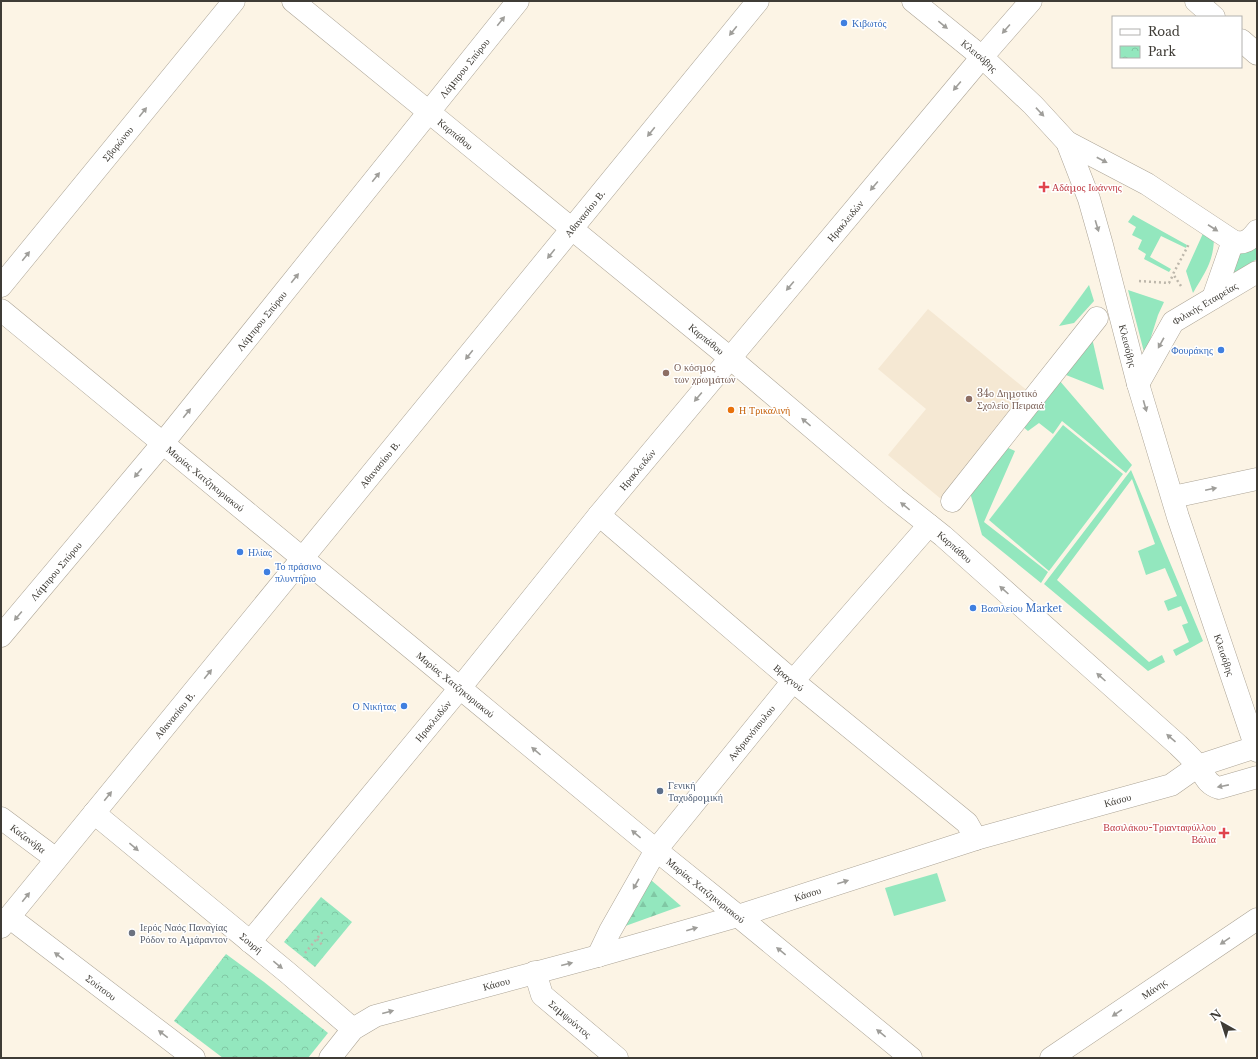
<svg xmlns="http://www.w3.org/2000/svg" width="1258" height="1059" font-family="'Libre Baskerville',serif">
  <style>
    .built { fill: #f5e8d3 }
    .green { fill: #93e7be }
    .forest { fill: url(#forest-firs) }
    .park { fill: url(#park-crowns) }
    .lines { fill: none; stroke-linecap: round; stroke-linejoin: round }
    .pedestrian-casing { stroke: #aca496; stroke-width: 23 }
    .minor-casing { stroke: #aca496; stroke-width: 23 }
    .tertiary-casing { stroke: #aca496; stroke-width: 23 }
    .path { stroke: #bdb7ab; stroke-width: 2.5; stroke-dasharray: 2 3; stroke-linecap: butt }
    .pedestrian { stroke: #fff; stroke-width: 22 }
    .minor { stroke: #fff; stroke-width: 22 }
    .tertiary { stroke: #fff; stroke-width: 22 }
    .oneway { fill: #9f9e9a }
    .shop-dot { fill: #3f7fe0; stroke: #fff; stroke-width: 1.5 }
    .health-dot { fill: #e0444e; stroke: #fff; stroke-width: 1.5 }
    .education-dot { fill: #8d6e63; stroke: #fff; stroke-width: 1.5 }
    .food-dot { fill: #e8710a; stroke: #fff; stroke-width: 1.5 }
    .service-dot { fill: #5c6f8a; stroke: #fff; stroke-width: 1.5 }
    .worship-dot { fill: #6b7280; stroke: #fff; stroke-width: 1.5 }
    .labels { text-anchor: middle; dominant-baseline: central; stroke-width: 3; stroke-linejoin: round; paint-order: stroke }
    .shop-label { font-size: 10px; fill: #366cbe; stroke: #fff; text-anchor: start }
    .street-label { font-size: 10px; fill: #3f3c36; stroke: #fff }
    .health-label { font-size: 10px; fill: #be3a42; stroke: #fff; text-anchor: start }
    .education-label { font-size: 10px; fill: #785e54; stroke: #fff; text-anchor: start }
    .food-label { font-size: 10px; fill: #c56008; stroke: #fff; text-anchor: start }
    .service-label { font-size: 10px; fill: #4e5e75; stroke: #fff; text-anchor: start }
    .worship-label { font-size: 10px; fill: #5b616d; stroke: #fff; text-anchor: start }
  </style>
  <defs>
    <pattern id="forest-firs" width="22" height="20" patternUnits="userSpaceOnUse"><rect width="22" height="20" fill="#93e7be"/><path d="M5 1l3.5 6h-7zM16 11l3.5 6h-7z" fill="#80c7a4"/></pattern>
    <pattern id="park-crowns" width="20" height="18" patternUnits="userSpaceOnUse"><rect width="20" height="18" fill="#93e7be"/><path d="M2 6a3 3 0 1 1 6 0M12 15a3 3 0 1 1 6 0" fill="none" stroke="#80c7a4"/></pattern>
  </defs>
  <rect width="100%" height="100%" fill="#fcf4e5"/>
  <!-- built -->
  <polygon class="built" points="928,309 1029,392 941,499 888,455 926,409 878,369"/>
  <!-- green -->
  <g class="green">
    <polygon points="1133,215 1187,245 1186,248 1161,236 1150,257 1171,269 1169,272 1144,259 1146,254 1138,249 1142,240 1132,235 1136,227 1128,222"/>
    <path d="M1205,229l9,10c-1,24 -9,33 -21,54l-7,-22z"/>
    <polygon points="1257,240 1257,259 1227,277 1234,253"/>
    <polygon points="1089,285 1094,301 1074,323 1059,326"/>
    <polygon points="1128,290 1164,302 1158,315 1145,356"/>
    <polygon points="1092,338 1104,390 1066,375"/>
    <polygon points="1059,380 1132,465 1126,473 1062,421 1053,434 1039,423 1028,431 1022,426"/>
    <polygon points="1063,425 1123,474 1049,571 989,520"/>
    <polygon points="1004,446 1015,451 984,522 1048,572 1041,583 982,535 969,489"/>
    <polygon points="1131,470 1203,641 1176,656 1173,650 1189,642 1182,625 1188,623 1181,606 1168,611 1164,601 1177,596 1165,568 1146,575 1138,551 1155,544 1132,479 1057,580 1149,662 1162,655 1165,662 1148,671 1044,584"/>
    <polygon points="937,873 946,901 894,916 885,888"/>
  </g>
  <!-- forest -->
  <polygon class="forest" points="651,880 681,906 617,929"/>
  <!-- park -->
  <g class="park">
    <polygon points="321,897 352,922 315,967 284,942"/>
    <polygon points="226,954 264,982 328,1033 308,1058 223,1058 174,1021"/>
  </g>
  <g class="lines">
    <!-- pedestrian casing -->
    <g class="pedestrian-casing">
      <polyline id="pedestrian" points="952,501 1097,318"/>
    </g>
    <!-- minor casing -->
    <g class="minor-casing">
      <g id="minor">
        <path id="s1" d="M293,1l437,357 165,140 48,38 235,209c7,7 14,13 20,21 7,9 8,18 21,22l38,-11"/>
        <polyline points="1196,1 1214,17"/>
        <polyline points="1241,40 1257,54"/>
        <path d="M1067,142l80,42 86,57c11,4 17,-1 24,-10"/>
        <path id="s2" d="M1,286l233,-285"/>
        <polyline points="1213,298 1233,241"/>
        <path id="s3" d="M1138,384l35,-62 84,-50"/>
        <polyline points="1173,497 1257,479"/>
        <path id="s4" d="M599,515l194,166 174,142 9,16"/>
        <path id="s5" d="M1,636l162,-193 355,-442"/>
        <path id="s6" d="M94,813l194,160 65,56"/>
        <path id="s7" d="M1,818l55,41"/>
        <path id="s8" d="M9,917l185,141"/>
        <path id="s9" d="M1,927l757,-926"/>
        <path id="s10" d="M250,942l210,-254 139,-173 383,-458 49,-56"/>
        <path id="s11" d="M598,956l12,-25 46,-81 137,-169 136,-156"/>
        <path id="s12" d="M535,972l7,23 75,63"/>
        <path id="s13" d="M330,1058l23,-29 22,-13 223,-60 140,-40 238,-77 195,-54 27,-19 58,-19"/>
        <path id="s14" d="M1051,1058l206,-139"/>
      </g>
    </g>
    <!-- tertiary casing -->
    <g class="tertiary-casing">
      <g id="tertiary">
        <path id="s15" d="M913,1l69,56 51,48 34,37 22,57 13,46 36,139 40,133 79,234"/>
        <path id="s16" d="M1,310l459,378 196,162 82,66 173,142"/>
      </g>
    </g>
    <!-- path -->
    <g class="path">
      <polyline points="1139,281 1169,283 1173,275"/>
      <polyline points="1181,286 1173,274 1189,244"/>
      <polyline points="317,939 323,946"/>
      <polyline points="305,953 324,930"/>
    </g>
    <!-- pedestrian -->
    <use href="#pedestrian" class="pedestrian"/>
    <!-- minor -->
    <use href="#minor" class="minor"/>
    <!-- tertiary -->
    <use href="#tertiary" class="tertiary"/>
  </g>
  <!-- one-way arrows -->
  <defs><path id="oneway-solid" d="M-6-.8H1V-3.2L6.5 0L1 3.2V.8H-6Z"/></defs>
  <g class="oneway">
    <use href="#oneway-solid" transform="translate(501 21) rotate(-51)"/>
    <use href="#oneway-solid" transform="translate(943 25) rotate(39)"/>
    <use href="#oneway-solid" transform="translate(1006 29) rotate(131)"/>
    <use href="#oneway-solid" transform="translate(733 31) rotate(129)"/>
    <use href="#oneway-solid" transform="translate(957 86) rotate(130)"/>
    <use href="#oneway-solid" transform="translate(143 112) rotate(-51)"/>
    <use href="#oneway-solid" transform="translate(1040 112) rotate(47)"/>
    <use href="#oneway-solid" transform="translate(651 132) rotate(129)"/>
    <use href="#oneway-solid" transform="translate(1102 160) rotate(28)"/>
    <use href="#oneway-solid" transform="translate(376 177) rotate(-51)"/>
    <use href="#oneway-solid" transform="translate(874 186) rotate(130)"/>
    <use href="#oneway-solid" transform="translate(1097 226) rotate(73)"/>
    <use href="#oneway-solid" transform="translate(1213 228) rotate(33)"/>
    <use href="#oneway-solid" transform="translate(551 254) rotate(129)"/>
    <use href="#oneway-solid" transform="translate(26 256) rotate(-51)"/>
    <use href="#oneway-solid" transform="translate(295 278) rotate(-51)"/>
    <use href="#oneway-solid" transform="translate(790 286) rotate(130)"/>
    <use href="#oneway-solid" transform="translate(1161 343) rotate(119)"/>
    <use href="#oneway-solid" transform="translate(469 355) rotate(129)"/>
    <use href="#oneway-solid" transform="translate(698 397) rotate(130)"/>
    <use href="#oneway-solid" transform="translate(1145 406) rotate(74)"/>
    <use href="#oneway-solid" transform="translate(187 413) rotate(-51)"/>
    <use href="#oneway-solid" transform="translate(806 422) rotate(-140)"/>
    <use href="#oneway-solid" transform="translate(138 473) rotate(130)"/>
    <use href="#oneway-solid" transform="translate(1211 489) rotate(-12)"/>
    <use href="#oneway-solid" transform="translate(905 506) rotate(-141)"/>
    <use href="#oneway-solid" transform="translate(1004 590) rotate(-138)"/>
    <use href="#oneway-solid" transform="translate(18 616) rotate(130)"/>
    <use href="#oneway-solid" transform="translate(208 674) rotate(-51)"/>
    <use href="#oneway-solid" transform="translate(1101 677) rotate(-138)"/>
    <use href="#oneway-solid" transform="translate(1171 738) rotate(-139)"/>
    <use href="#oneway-solid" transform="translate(536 751) rotate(-140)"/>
    <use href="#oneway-solid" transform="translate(1223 786) rotate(169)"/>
    <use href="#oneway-solid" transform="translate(108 796) rotate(-51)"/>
    <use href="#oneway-solid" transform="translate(636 834) rotate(-140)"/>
    <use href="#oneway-solid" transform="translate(134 847) rotate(40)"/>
    <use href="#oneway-solid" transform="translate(843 882) rotate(-18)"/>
    <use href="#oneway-solid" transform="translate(636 884) rotate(119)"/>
    <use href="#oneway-solid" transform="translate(26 897) rotate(-51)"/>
    <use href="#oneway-solid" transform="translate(692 929) rotate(-16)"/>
    <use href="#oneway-solid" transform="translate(1225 941) rotate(146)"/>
    <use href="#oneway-solid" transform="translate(781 951) rotate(-141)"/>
    <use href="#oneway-solid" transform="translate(59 956) rotate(-143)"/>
    <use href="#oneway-solid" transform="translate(567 964) rotate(-14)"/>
    <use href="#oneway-solid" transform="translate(278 965) rotate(39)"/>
    <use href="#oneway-solid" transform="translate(388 1012) rotate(-15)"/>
    <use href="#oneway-solid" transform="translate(1117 1013) rotate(146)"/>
    <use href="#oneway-solid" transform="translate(881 1033) rotate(-141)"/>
    <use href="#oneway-solid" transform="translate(163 1034) rotate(-143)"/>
  </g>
  <!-- markers -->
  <g class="shop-dot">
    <circle cx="844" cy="23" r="4"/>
    <circle cx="1221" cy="350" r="4"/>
    <circle cx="240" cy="552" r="4"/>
    <circle cx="267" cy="572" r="4"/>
    <circle cx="973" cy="608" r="4"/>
    <circle cx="404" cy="706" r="4"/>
  </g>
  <g class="health-dot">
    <path d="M1042 181h4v4h4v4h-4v4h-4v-4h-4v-4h4z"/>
    <path d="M1222 827h4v4h4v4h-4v4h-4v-4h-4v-4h4z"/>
  </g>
  <g class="education-dot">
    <circle cx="666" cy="373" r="4"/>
    <circle cx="969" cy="399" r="4"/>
  </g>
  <circle class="food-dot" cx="731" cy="410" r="4"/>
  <circle class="service-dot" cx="660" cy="791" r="4"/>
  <circle class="worship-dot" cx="132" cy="933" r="4"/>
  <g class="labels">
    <!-- shop labels -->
    <g class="shop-label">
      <text x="852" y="23">Κιβωτός</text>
      <text x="1213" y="350" text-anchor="end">Φουράκης</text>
      <text x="248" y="552">Ηλίας</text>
      <text x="275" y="566">Το πράσινο<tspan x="275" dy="12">πλυντήριο</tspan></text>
      <text x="981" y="608">Βασιλείου Market</text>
      <text x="396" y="706" text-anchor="end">Ο Νικήτας</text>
    </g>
    <!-- street labels -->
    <g class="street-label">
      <text stroke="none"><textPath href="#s15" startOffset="86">Κλεισόβης</textPath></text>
      <text stroke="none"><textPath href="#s5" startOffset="733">Λάμπρου Σπύρου</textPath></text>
      <text stroke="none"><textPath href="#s1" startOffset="210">Καρπάθου</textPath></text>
      <text stroke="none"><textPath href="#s2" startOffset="184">Σβορώνου</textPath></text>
      <text stroke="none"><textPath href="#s9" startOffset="922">Αθανασίου Β.</textPath></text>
      <text stroke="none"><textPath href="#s10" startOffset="935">Ηρακλειδών</textPath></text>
      <text stroke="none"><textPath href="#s3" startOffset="108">Φιλικής Εταιρείας</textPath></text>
      <text stroke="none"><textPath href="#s5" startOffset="409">Λάμπρου Σπύρου</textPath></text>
      <text stroke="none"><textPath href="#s1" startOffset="534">Καρπάθου</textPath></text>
      <text stroke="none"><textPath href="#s15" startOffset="422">Κλεισόβης</textPath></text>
      <text stroke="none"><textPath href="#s9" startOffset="598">Αθανασίου Β.</textPath></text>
      <text stroke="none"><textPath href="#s10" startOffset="611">Ηρακλειδών</textPath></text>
      <text stroke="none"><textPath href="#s16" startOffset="265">Μαρίας Χατζηκυριακού</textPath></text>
      <text stroke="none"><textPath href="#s1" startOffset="858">Καρπάθου</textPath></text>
      <text stroke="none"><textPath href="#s5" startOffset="85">Λάμπρου Σπύρου</textPath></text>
      <text stroke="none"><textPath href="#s15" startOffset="746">Κλεισόβης</textPath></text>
      <text stroke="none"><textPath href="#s4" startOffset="250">Βραχνού</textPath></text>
      <text stroke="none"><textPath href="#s16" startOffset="589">Μαρίας Χατζηκυριακού</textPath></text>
      <text stroke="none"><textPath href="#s9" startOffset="274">Αθανασίου Β.</textPath></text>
      <text stroke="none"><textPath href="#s10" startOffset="287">Ηρακλειδών</textPath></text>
      <text stroke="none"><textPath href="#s11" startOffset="272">Ανδριανόπουλου</textPath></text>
      <text stroke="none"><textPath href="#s13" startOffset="836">Κάσου</textPath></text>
      <text stroke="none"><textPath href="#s7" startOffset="34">Καζανόβα</textPath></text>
      <text stroke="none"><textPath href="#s16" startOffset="913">Μαρίας Χατζηκυριακού</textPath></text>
      <text stroke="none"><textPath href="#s13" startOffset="512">Κάσου</textPath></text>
      <text stroke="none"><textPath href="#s6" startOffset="204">Σουρή</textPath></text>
      <text stroke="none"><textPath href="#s13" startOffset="188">Κάσου</textPath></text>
      <text stroke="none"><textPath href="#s8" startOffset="116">Σούτσου</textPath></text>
      <text stroke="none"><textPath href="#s14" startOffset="124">Μάνης</textPath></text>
      <text stroke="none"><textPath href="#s12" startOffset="61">Σαμψούντος</textPath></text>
    </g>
    <!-- health labels -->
    <g class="health-label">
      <text x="1052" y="187">Αδάμος Ιωάννης</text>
      <text x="1216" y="827" text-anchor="end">Βασιλάκου-Τριανταφύλλου<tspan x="1216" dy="12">Βάλια</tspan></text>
    </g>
    <!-- education labels -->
    <g class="education-label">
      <text x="674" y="367">Ο κόσμος<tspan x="674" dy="12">των χρωμάτων</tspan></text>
      <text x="977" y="393">34ο Δημοτικό<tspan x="977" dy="12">Σχολείο Πειραιά</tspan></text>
    </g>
    <!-- food labels -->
    <g class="food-label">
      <text x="739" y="410">Η Τρικαλινή</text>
    </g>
    <!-- service labels -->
    <g class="service-label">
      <text x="668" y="785">Γενική<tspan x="668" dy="12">Ταχυδρομική</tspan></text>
    </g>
    <!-- worship labels -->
    <g class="worship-label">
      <text x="140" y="927">Ιερός Ναός Παναγίας<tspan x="140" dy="12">Ρόδον το Αμάραντον</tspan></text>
    </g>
  </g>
  <!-- border -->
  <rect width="1258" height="1059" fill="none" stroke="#3f3c36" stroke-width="4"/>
  <!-- legend -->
  <rect x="1112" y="16" width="130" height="52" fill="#ffffff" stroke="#b2b1af"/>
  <rect x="1120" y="29" width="20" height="6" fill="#ffffff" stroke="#b2b1af"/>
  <text x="1148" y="36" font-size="12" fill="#3f3c36">Road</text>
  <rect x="1120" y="46" width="20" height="12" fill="url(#park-crowns)" stroke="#b2b1af"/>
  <text x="1148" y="56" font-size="12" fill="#3f3c36">Park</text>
  <!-- north arrow -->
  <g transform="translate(1222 1023) rotate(321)" stroke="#ffffff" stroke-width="3" paint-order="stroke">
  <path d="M0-3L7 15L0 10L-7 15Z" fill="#3f3c36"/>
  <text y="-6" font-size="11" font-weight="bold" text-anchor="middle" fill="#3f3c36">N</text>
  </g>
</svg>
